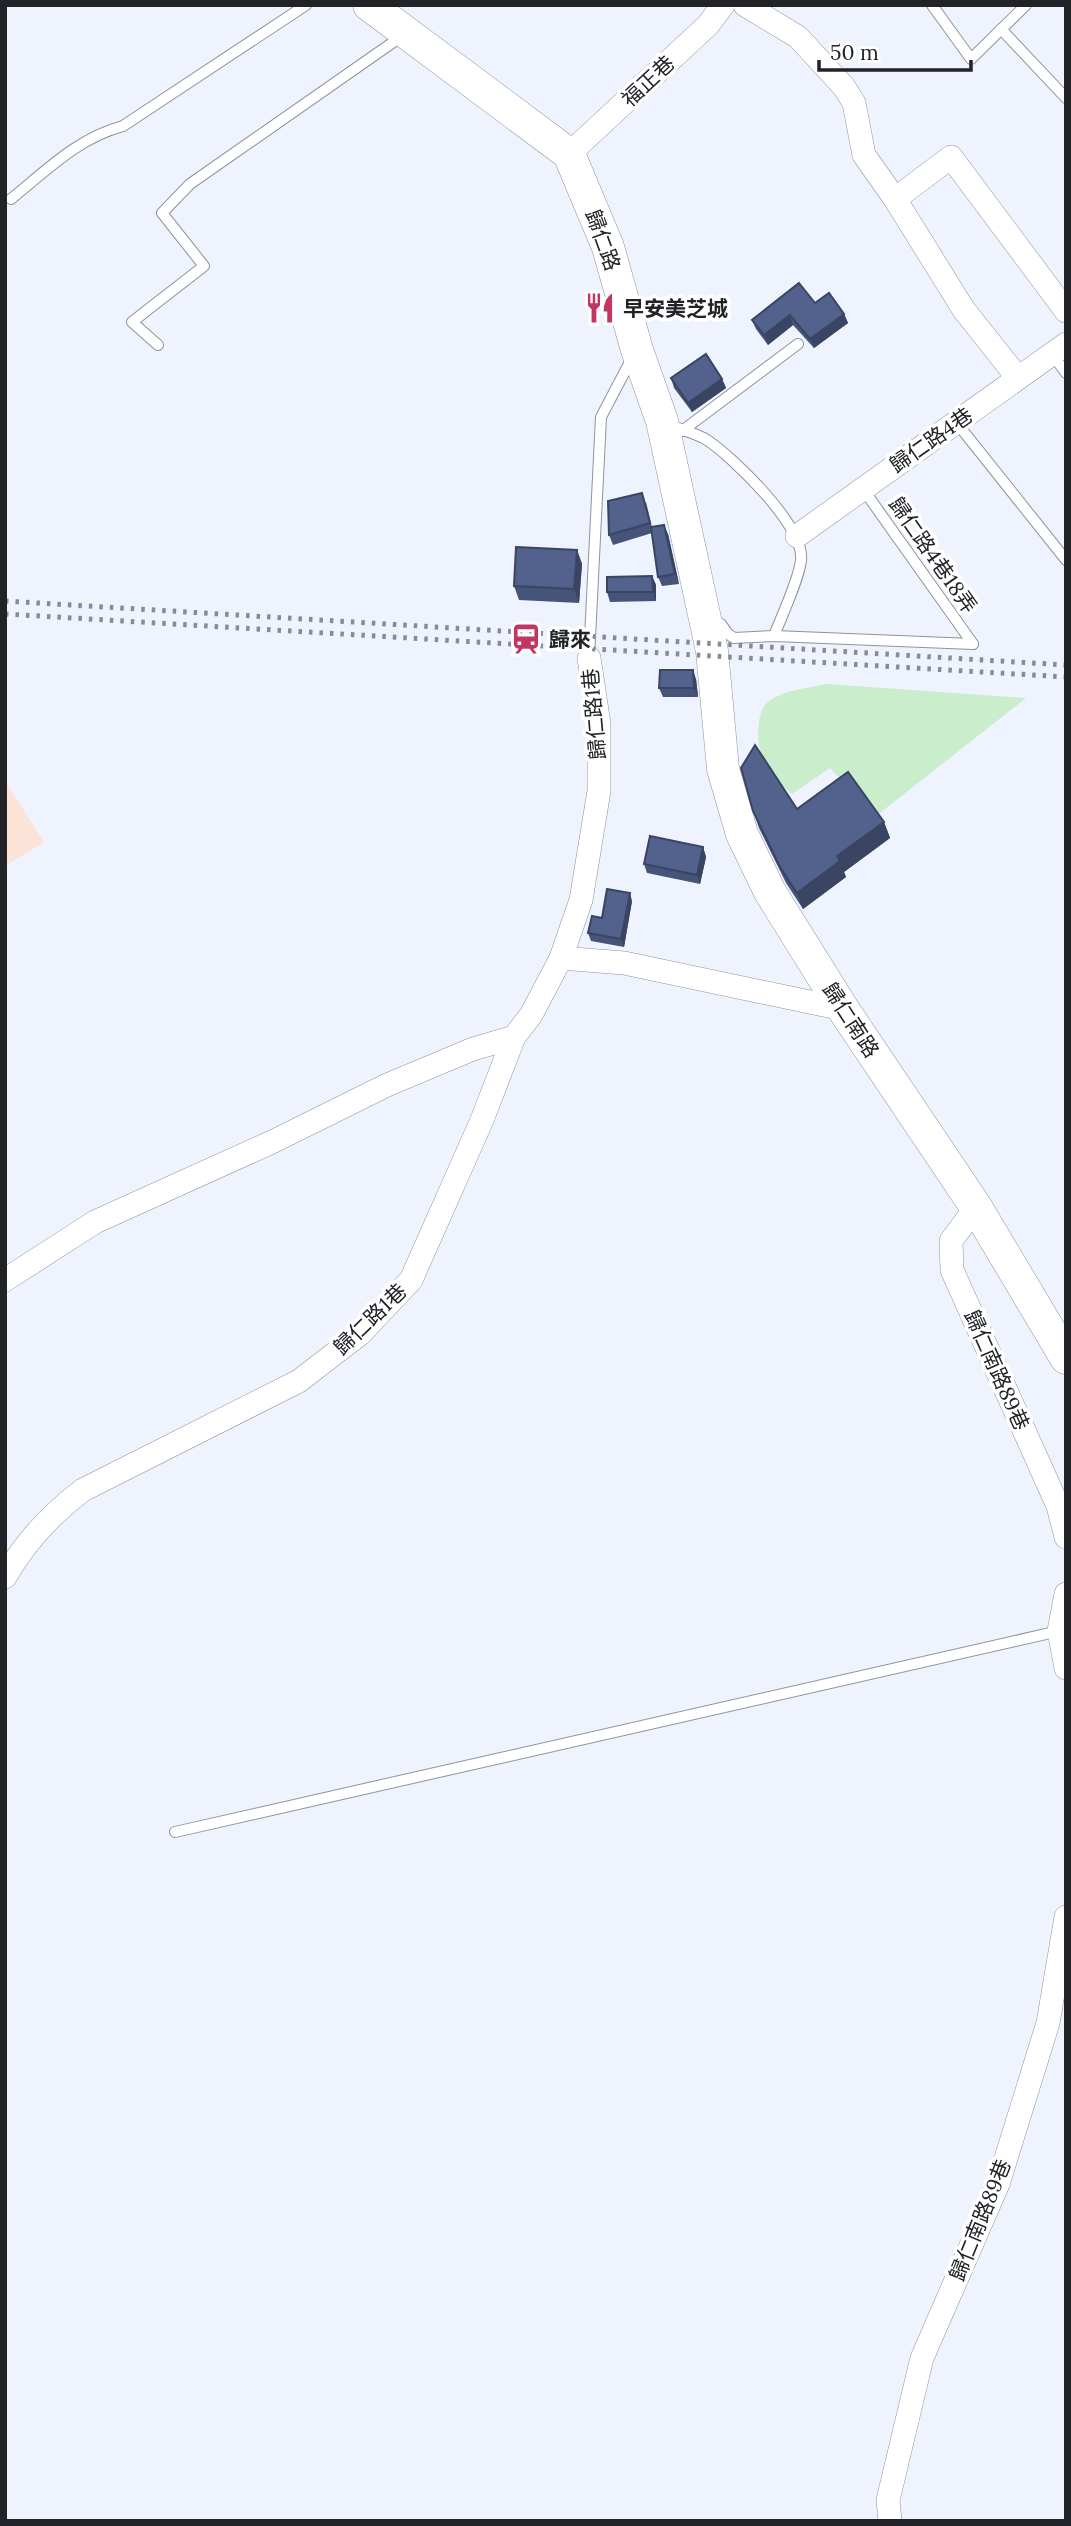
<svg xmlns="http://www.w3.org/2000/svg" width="1071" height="2526" font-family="Lora,'Noto Sans TC',serif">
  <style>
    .education { fill: #fbe3d8 }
    .green { fill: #caedcb }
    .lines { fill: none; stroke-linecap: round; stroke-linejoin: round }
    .lane-casing { stroke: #8f939e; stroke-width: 12 }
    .street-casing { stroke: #8f939e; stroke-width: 24 }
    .secondary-casing { stroke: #8f939e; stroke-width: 33 }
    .lane { stroke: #fff; stroke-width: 10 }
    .street { stroke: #fff; stroke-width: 23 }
    .secondary { stroke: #fff; stroke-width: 32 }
    .rail { stroke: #888b93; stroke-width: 5; stroke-dasharray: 3.5 7; stroke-linecap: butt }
    .wall { fill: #475479 }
    .shaded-wall { fill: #394563 }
    .building { fill: #52628d; stroke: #394563; stroke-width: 2 }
    .labels { text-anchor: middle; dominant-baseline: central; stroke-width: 7; stroke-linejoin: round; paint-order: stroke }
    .street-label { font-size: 21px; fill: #222327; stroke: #fff }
    .poi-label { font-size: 21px; font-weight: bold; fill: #222327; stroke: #fff; text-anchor: start }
  </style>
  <rect width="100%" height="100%" fill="#eef3fe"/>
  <!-- education -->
  <polygon class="education" points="5,781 44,842 5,866"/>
  <!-- green -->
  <path class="green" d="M827,684l199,14 -150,118 -46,-48 -38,26c-8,-8 -21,-18 -27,-29 -8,-14 -11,-52 3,-63 16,-12 40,-14 59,-18z"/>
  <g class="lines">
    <!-- lane casing -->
    <g class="lane-casing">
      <g id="lane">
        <polyline points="932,5 971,59 1026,5"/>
        <polyline points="1001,29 1066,98"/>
        <path d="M11,199c36,-29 67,-61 112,-73l183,-121"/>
        <polyline points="158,345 132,322 204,266 162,213 190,184 402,36"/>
        <polyline points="1052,354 1066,373"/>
        <polyline points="956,422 1066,560"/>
        <path d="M667,423c13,7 29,10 40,17 27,18 98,87 94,120 -2,20 -20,57 -27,76"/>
        <polyline points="682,431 798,344"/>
        <polyline points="863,489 973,644"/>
        <polyline points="713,621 721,624 728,634 734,638 774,636 973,644"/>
        <polyline points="589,658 601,417 632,358"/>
        <polyline points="175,1832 1059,1631"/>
      </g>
    </g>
    <!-- street casing -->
    <g class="street-casing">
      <g id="street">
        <polyline points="745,5 798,37 844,87 854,103 864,155 895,199 964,310 1018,378"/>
        <polyline points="569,154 708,25 723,5"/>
        <polyline points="895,199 951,157 1066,311"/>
        <polyline points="797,536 1066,344"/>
        <polyline points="561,958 581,900 599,791 599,724 589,658"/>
        <polyline points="976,1207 951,1241 952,1270 1058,1506 1066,1537"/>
        <polyline points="5,1280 95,1222 272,1142 387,1085 473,1049 514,1037"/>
        <path d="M5,1577c20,-35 46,-63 78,-87l216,-109 61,-47 51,-54 71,-160 32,-83 17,-22 30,-57 63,5 219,46"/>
        <polyline points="1066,1594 1059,1631 1066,1668"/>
        <polyline points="890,2521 888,2500 922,2358 998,2184 1048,2023 1066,1917"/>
      </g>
    </g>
    <!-- secondary casing -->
    <g class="secondary-casing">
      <polyline id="secondary" points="369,5 569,154 608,247 637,350 662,421 712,651 723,769 742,834 770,892 843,1009 976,1207 1066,1358"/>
    </g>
    <!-- lane -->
    <use href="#lane" class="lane"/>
    <!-- street -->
    <use href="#street" class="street"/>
    <!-- secondary -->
    <use href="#secondary" class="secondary"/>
    <!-- rail -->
    <g class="rail">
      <polyline points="5,601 1066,665"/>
      <polyline points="5,614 1066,677"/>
    </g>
  </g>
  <!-- wall -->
  <g class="wall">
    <polygon points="815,303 844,314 848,323 814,348 793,325 768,345 756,329 752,320"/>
    <polygon points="671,378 722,379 726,388 692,412 674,388"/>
    <polygon points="646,502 652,527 668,534 679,584 662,586 658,577 652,533 613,545 609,535"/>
    <polygon points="577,550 582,564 579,603 519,600 514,586"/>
    <polygon points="652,576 656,585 656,601 610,602 607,592"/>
    <polygon points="696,679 698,697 663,697 659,688"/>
    <polygon points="797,809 884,822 890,838 844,872 846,877 803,909 786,883 759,828 753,811"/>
    <polygon points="703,847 706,857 700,884 647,873 644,864"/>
    <polygon points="632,901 624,947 591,941 588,933 602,918"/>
  </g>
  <!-- shaded-wall -->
  <g class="shaded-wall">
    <polygon points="844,314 848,323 814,348 810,339"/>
    <polygon points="790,315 793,325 768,345 764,335"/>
    <polygon points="722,379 726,388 692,412 688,403"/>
    <polygon points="664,525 668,534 679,584 675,574"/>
    <polygon points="577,550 582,564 579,603 574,589"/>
    <polygon points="652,576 656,585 656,601 653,592"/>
    <polygon points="693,670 696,679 698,697 694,688"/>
    <polygon points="884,822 890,838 844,872 846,877 803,909 797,893 837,856"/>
    <polygon points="703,847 706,857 700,884 697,875"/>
    <polygon points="630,893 632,901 624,947 621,939"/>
  </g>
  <!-- building -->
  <g class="building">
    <polygon points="799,283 815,303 829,293 844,314 810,339 790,315 764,335 752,320"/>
    <polygon points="706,354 722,379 688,403 671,378"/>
    <polygon points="642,493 650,523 609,535 608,501"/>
    <polygon points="664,525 675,574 658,577 651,527"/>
    <polygon points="516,547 577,550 574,589 514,586"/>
    <polygon points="652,576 653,592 607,592 607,577"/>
    <polygon points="660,670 693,670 694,688 659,688"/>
    <polygon points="755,745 797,809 848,772 884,822 837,856 840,861 797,893 780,867 753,811 741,768"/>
    <polygon points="650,836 703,847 697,875 644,864"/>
    <polygon points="607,889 630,893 621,939 588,933 592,916 602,918"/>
  </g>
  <!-- icons -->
  <defs>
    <g id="restaurant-bare" transform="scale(2.415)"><path d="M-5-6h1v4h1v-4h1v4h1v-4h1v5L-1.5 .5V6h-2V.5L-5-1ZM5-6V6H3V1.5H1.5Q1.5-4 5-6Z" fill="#c43662" stroke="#fff" stroke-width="2.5" paint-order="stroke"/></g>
    <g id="station-bare" transform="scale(2.415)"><path d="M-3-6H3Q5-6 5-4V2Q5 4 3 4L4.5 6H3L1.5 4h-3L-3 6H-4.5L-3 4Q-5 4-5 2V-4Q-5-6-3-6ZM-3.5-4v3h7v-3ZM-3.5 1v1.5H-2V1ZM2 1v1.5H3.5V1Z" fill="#c43662" stroke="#fff" stroke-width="2.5" paint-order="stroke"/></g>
  </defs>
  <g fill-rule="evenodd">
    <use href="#restaurant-bare" x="600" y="308"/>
    <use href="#station-bare" x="526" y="639"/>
  </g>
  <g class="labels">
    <!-- street labels -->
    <g class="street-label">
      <text transform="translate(648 81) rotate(-43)">福正巷</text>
      <text transform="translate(603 240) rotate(70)">歸仁路</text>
      <text transform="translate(931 440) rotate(-35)">歸仁路4巷</text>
      <text transform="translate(933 555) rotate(55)">歸仁路4巷18弄</text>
      <text transform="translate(594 714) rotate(-95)">歸仁路1巷</text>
      <text transform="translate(851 1020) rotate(57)">歸仁南路</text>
      <text transform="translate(370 1319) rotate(-44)">歸仁路1巷</text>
      <text transform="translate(997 1370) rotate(66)">歸仁南路89巷</text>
      <text transform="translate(980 2220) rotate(-68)">歸仁南路89巷</text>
    </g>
    <!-- poi labels -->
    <g class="poi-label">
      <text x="623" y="308">早安美芝城</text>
      <text x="549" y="639">歸來</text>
    </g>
  </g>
  <!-- border -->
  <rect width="1071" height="2526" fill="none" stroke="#222327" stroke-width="14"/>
  <!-- scale -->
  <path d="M819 60v10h152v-10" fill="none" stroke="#222327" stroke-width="3.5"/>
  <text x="830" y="60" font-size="21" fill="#222327" stroke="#ffffff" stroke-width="5" paint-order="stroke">50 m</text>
</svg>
